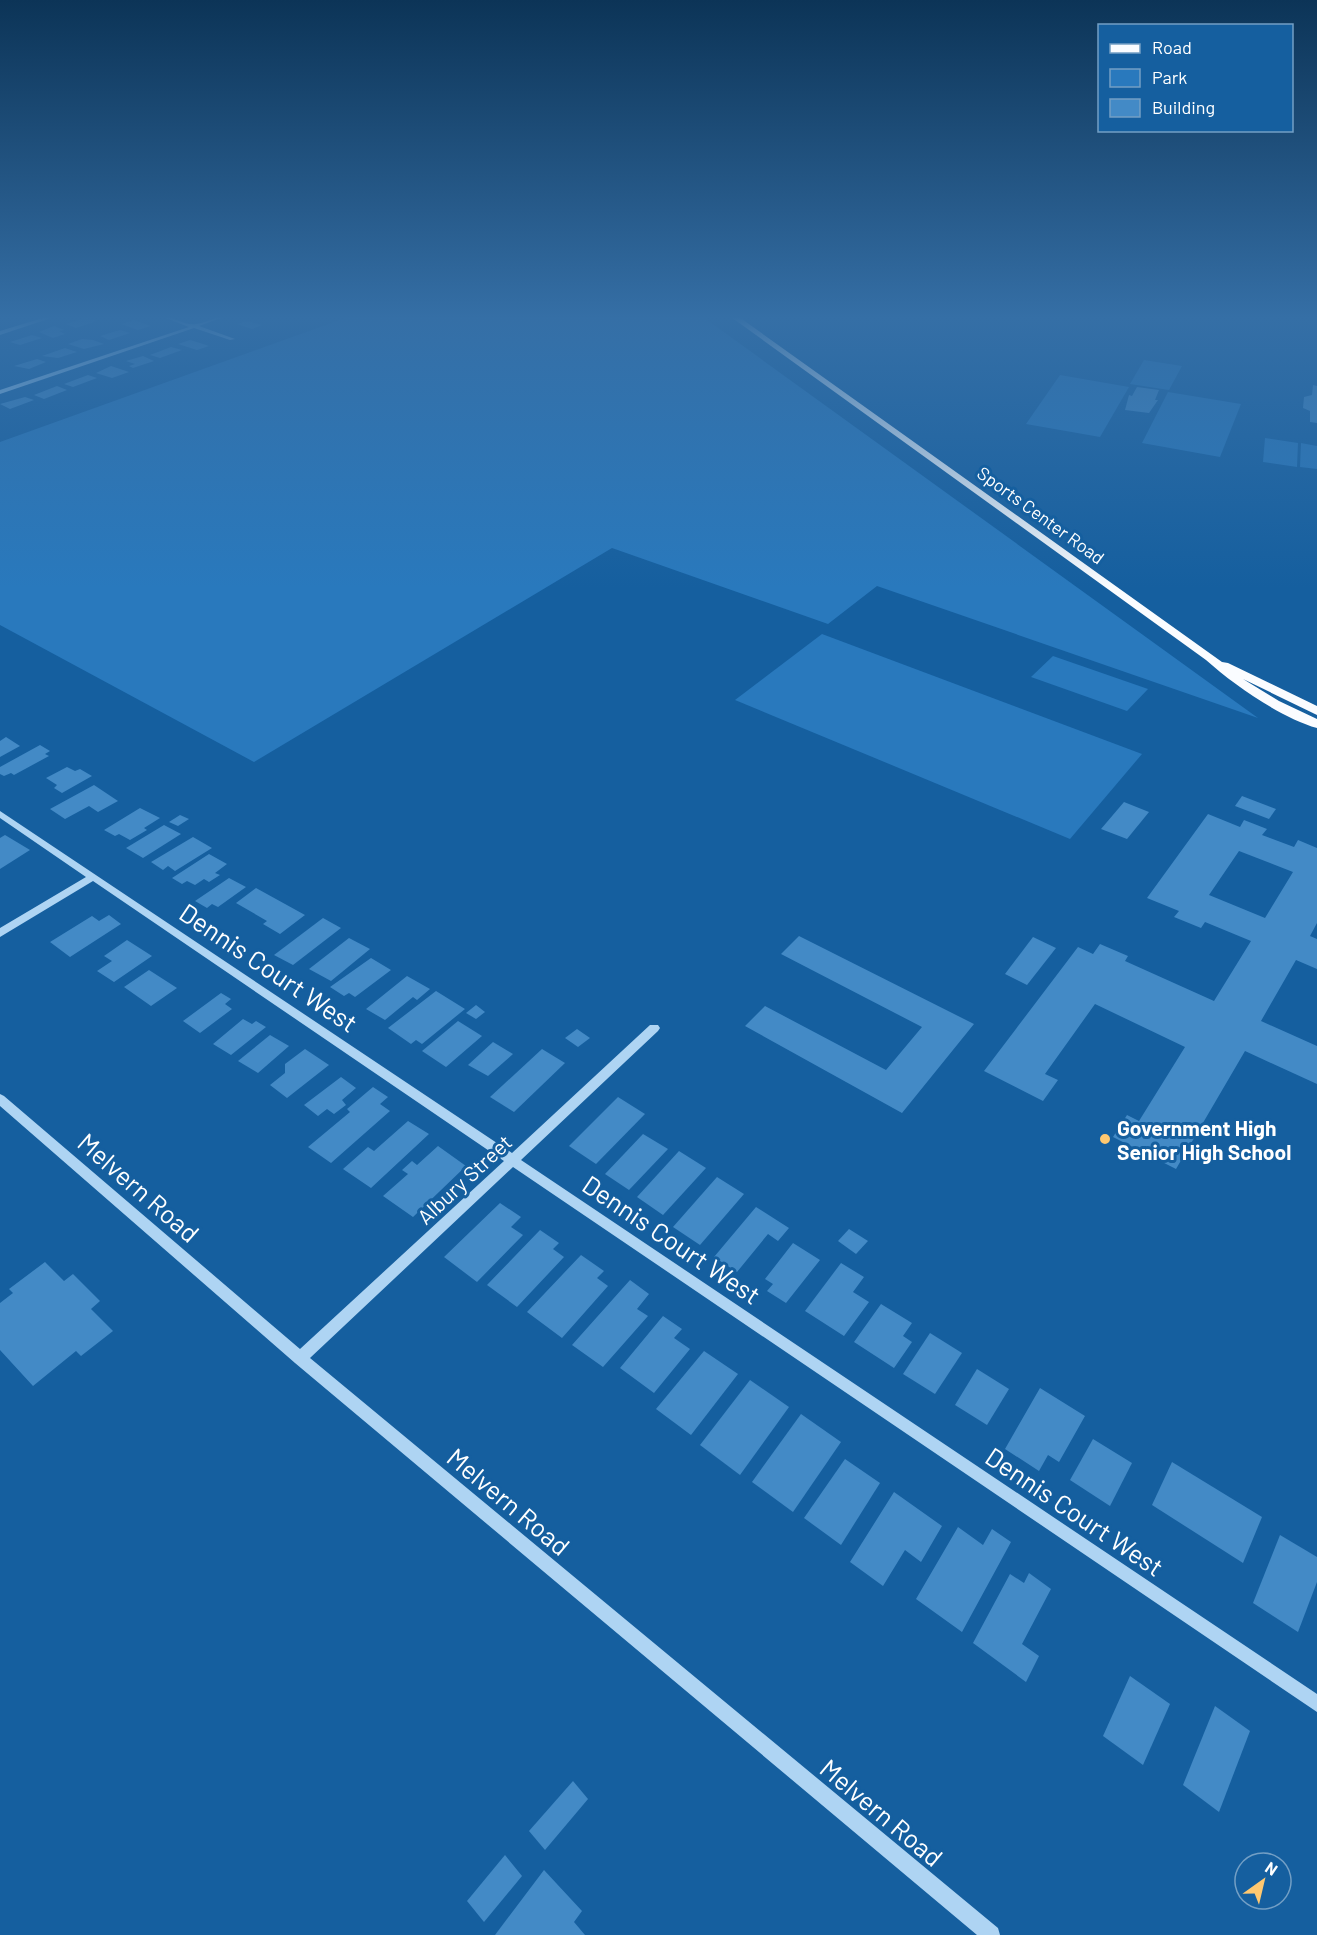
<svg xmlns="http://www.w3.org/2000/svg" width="1317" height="1935" font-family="Barlow,sans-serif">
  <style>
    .green { fill: #2979bd }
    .building { fill: #438ac6; fill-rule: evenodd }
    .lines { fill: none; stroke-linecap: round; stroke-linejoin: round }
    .minor { fill: #aed4f3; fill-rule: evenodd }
    .major { fill: #fafcff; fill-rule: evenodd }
    .poi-dot { fill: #ffc870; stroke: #155f9f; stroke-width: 2 }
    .labels { text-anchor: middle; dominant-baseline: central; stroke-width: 6; stroke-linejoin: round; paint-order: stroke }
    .far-street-label { font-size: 18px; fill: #fff; stroke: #155f9f }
    .poi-label { font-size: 21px; font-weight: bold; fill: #fff; stroke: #155f9f; text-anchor: start }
    .street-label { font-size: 21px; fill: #fff; stroke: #155f9f }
    .near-street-label { font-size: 26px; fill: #fff; stroke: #155f9f }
  </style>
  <rect width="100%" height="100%" fill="#155f9f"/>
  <!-- green -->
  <g class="green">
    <polygon points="348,317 703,317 1258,718 877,586 828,624 612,548 254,762 0,625 0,442"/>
    <polygon points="1144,360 1182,366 1169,390 1130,384"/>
    <polygon points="1060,375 1129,387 1100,437 1026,424"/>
    <polygon points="1168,392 1241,404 1220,457 1142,443"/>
    <polygon points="1265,438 1298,443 1297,467 1263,462"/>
    <polygon points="1301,443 1317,446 1317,469 1300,467"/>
    <polygon points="822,634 1142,754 1070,839 735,700"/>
    <polygon points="1053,656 1148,689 1127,711 1031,677"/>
  </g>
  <!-- building -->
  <g class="building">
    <polygon points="86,318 97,321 76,328 66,324"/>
    <polygon points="134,320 151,326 138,330 121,324"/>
    <polygon points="247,321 262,325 252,329 237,324"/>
    <polygon points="54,326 64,330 59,331 65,334 53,338 39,332"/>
    <polygon points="120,330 130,333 109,340 100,336"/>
    <polygon points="32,335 42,338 20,345 10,342"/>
    <polygon points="82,339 93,340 104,344 84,349 68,344"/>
    <polygon points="190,340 200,343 209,346 197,350 178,344"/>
    <polygon points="171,347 182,350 160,358 150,355"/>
    <polygon points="65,348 77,352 58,358 42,356"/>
    <polygon points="143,356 154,361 133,368 129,366 135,364 126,361"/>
    <polygon points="37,359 46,362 29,369 14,366"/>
    <polygon points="111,366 129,372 112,378 96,373"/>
    <polygon points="88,375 97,378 73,387 64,384"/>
    <polygon points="1313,385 1317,386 1317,423 1310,422 1310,411 1303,408 1304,397 1312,395"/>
    <polygon points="57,386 67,390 44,399 34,395"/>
    <polygon points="1137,387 1159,390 1155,400 1158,400 1149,413 1125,410 1129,395 1132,396"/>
    <polygon points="25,397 34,400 10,409 0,404"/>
    <polygon points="6,737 20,746 0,757 0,741"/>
    <polygon points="40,745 50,751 45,754 49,756 14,775 11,773 4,776 0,774 0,767"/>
    <polygon points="67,767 75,771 80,769 92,776 62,793 54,788 57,785 46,778"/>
    <polygon points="94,785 118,801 98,812 89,806 65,819 50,809"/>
    <polygon points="1242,796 1276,809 1269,819 1235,806"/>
    <polygon points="1124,802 1149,812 1127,839 1101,829"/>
    <polygon points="140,808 160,818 144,828 147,830 130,840 119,834 115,836 104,830"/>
    <path d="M1208,814l32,13 4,-7 23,9 -5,6 32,12 4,-7 19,8v75l-7,13 7,3v30l-21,-9 -35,61 56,25v38l-72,-33 -69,118 -63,-32 14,-22 12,6 46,-74 -90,-43 -50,70 13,6 -15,21 -59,-30 94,-124 15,7 7,-10 28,12 -3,5 89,40 37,-60 -46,-19 -4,6 -27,-11 5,-6 -32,-13zM1239,851l54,21 -28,46 -56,-23z"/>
    <polygon points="180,815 189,819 178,826 169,822"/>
    <polygon points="164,825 181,834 143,858 126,848"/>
    <polygon points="5,835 30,850 0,869 0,838"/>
    <polygon points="193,837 212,848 175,871 168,866 163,870 151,862"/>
    <polygon points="209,854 227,864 215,873 220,875 209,882 204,879 195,885 187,881 182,884 172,878"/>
    <polygon points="229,878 246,887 218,907 212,904 207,908 195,901"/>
    <polygon points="256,888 305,915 280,934 263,924 267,921 236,903"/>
    <polygon points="109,915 121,924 70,957 50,942 92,916 99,921"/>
    <polygon points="323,918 341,928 293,965 274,955"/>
    <polygon points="799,936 974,1024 902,1113 745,1026 765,1006 886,1070 922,1027 781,954"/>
    <polygon points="1033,937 1056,948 1027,985 1005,974"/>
    <polygon points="349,938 370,949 331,981 309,969"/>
    <polygon points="127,940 152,956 114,982 97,971 112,961 104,956"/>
    <polygon points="371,958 391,970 355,997 349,993 344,996 330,987"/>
    <polygon points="149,970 177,988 151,1006 124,987"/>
    <polygon points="407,976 430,989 417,1000 413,997 385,1020 366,1009"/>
    <polygon points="436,991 465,1009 422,1044 416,1040 411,1044 388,1028"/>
    <polygon points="221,993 231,999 225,1004 232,1009 200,1033 183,1021"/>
    <polygon points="476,1005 485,1012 476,1019 466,1013"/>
    <polygon points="243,1019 252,1024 256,1021 266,1027 231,1055 213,1044"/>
    <polygon points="458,1021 482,1036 446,1067 422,1051"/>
    <polygon points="577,1029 590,1038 578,1047 565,1038"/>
    <polygon points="270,1035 289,1046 258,1073 238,1061"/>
    <polygon points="493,1042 513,1054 488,1076 468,1065"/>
    <polygon points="305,1049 329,1065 287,1098 270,1085 285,1073 285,1064"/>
    <polygon points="542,1049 565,1063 514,1112 490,1097"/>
    <polygon points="341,1077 356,1088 342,1100 346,1105 334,1114 327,1109 318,1116 304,1105"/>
    <polygon points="373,1087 388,1097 380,1104 390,1111 331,1163 308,1147 350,1112 347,1109"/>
    <polygon points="618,1097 645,1114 596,1164 569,1146"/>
    <polygon points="408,1121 429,1134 371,1188 343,1169 368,1147 374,1151"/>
    <polygon points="643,1134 668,1149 629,1190 605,1174"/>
    <polygon points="438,1146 466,1166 413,1217 383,1196 408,1174 402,1170 412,1161 417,1165"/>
    <polygon points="679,1151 706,1168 663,1215 637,1197"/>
    <polygon points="717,1177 744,1194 700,1245 673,1227"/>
    <polygon points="500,1203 521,1217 511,1227 523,1235 477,1282 444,1257"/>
    <polygon points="756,1207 789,1228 778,1241 768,1234 737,1272 714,1257"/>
    <polygon points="849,1229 868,1241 856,1254 838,1241"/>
    <polygon points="540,1230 559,1243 553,1249 564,1257 517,1307 487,1285"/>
    <polygon points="793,1243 820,1260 786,1303 767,1291 773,1284 765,1279"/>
    <polygon points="581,1255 604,1271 597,1278 608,1286 562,1338 527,1312"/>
    <polygon points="45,1262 64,1281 73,1274 100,1301 91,1309 113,1331 81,1356 76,1351 33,1386 0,1350 0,1303 13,1293 9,1289"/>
    <polygon points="841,1263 864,1277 853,1292 869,1302 844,1336 805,1311"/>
    <polygon points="630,1280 649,1294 637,1309 648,1316 603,1367 572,1345"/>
    <polygon points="881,1304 912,1323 903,1336 912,1342 894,1368 854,1342"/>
    <polygon points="663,1316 682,1329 674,1338 690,1349 654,1393 620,1368"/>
    <polygon points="930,1333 962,1353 935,1394 903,1374"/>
    <polygon points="704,1351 738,1374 691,1435 656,1409"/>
    <polygon points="977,1369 1009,1389 987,1425 955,1405"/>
    <polygon points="750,1380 789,1407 740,1475 700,1445"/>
    <polygon points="1040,1388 1085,1416 1059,1462 1048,1455 1039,1471 1005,1449"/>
    <polygon points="801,1414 841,1442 793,1512 752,1482"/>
    <polygon points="1093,1439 1132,1463 1110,1506 1070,1480"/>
    <polygon points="845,1459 880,1483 841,1545 804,1518"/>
    <polygon points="1172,1462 1262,1517 1243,1563 1152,1505"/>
    <polygon points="894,1492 942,1526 921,1562 905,1550 883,1586 850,1562"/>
    <polygon points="958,1527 983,1545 992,1529 1011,1542 962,1632 916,1599"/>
    <polygon points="1280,1535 1317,1557 1317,1582 1298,1632 1253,1603"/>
    <polygon points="1029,1573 1051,1589 1022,1644 1039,1656 1026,1682 973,1643 1010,1574 1024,1583"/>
    <polygon points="1130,1676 1170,1704 1143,1765 1103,1736"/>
    <polygon points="1215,1706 1250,1731 1219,1812 1183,1785"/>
    <polygon points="573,1781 588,1799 545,1850 529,1831"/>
    <polygon points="505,1855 522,1876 484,1922 467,1901"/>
    <polygon points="544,1870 582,1911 574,1922 585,1935 495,1935"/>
  </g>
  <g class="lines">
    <!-- minor -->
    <g class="minor">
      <polygon points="46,317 54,317 0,335 0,331"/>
      <path d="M163,317c11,0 23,9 33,7 10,-1 18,-7 28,-7l-25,9 36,13 -5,1 -36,-12 -194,66v-4l189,-63z"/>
      <polygon points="0,811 512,1153 650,1025 658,1025 660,1028 658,1031 521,1160 1317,1694 1317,1712 513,1167 310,1358 998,1928 1000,1935 977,1935 295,1363 0,1106 0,1094 4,1096 300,1349 504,1161 93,881 0,937 0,928 86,877 0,818"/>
    </g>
    <!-- major -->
    <path class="major" d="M731,317h8l483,345 6,1 89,43v9l-74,-36 36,22 38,18v9c-36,-10 -83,-43 -111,-68z"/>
  </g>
  <!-- sky -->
  <linearGradient id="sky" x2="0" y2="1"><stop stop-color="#0c3457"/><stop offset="0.54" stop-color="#356fa6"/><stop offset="1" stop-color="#356fa6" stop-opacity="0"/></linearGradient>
  <rect width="1317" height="588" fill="url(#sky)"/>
  <!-- markers -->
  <circle class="poi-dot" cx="1105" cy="1139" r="6"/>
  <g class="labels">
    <!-- far-street labels -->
    <g class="far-street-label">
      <text transform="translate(1041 515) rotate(36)">Sports Center Road</text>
    </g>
    <!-- poi labels -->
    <g class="poi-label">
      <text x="1117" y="1127">Government High<tspan x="1117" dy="24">Senior High School</tspan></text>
    </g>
    <!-- street labels -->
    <g class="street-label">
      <text transform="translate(464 1179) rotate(-43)">Albury Street</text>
    </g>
    <!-- near-street labels -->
    <g class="near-street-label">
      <text transform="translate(269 967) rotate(34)">Dennis Court West</text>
      <text transform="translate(139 1187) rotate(41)">Melvern Road</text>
      <text transform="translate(672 1239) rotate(34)">Dennis Court West</text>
      <text transform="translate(509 1501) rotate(40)">Melvern Road</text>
      <text transform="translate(1075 1511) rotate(34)">Dennis Court West</text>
      <text transform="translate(882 1812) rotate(40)">Melvern Road</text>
    </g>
  </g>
  <!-- legend -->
  <rect x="1098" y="24" width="195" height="108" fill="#155f9f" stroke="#739fc5" stroke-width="1.5"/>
  <rect x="1110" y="44" width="30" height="9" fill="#fafcff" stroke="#739fc5" stroke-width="1.5"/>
  <text x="1152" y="54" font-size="18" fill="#ffffff">Road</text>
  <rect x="1110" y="69" width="30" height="18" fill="#2979bd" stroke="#739fc5" stroke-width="1.5"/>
  <text x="1152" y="84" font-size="18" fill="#ffffff">Park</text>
  <rect x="1110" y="99" width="30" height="18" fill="#438ac6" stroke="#739fc5" stroke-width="1.5"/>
  <text x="1152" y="114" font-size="18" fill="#ffffff">Building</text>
  <!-- north arrow -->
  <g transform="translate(1263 1881) rotate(34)"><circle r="28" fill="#155f9f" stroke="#739fc5" stroke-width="1.5"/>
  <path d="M0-4.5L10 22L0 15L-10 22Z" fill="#ffc870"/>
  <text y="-9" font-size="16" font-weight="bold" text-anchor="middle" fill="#ffffff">N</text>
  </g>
</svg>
